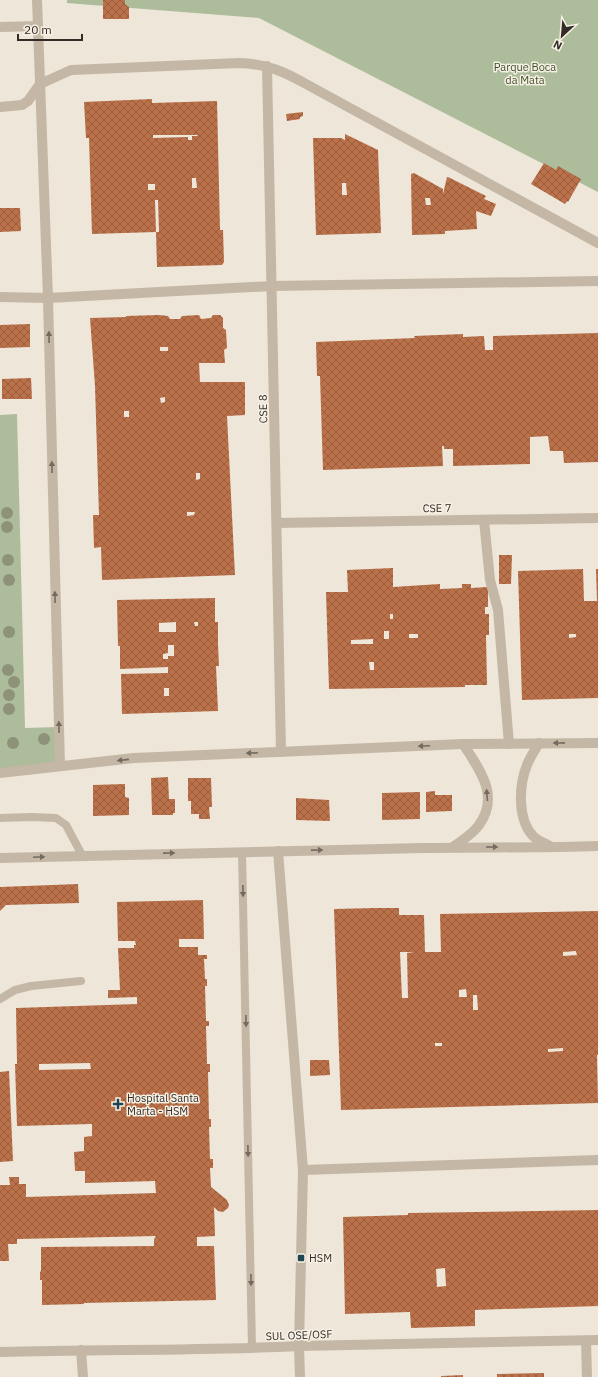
<svg xmlns="http://www.w3.org/2000/svg" width="598" height="1377" font-family="'IBM Plex Sans',sans-serif">
  <style>
    .green { fill: #adbc9a }
    .building { fill: url(#building-cross-hatch); fill-rule: evenodd }
    .lines { fill: none; stroke-linecap: round; stroke-linejoin: round }
    .service { stroke: #c5b7a5; stroke-width: 8 }
    .minor { stroke: #c5b7a5; stroke-width: 10 }
    .tertiary { stroke: #c5b7a5; stroke-width: 10 }
    .tree { fill: #8d9279 }
    .oneway { fill: #746a5f }
    .poi-dot { fill: #1f474f; stroke: #f7f0e4; stroke-width: 1.5 }
    .labels { text-anchor: middle; dominant-baseline: central; stroke-width: 3; stroke-linejoin: round; paint-order: stroke }
    .park-label { font-size: 11px; fill: #3e4e2c; stroke: #f7f0e4 }
    .street-label { font-size: 11px; fill: #322b26; stroke: #f7f0e4 }
    .poi-label { font-size: 11px; fill: #322b26; stroke: #f7f0e4; text-anchor: start }
  </style>
  <defs>
    <pattern id="building-cross-hatch" width="8" height="8" patternUnits="userSpaceOnUse"><rect width="8" height="8" fill="#bb7149"/><path d="M0 0l8 8M0 8l8-8" fill="none" stroke="#995d3d"/></pattern>
  </defs>
  <rect width="100%" height="100%" fill="#eee6d8"/>
  <!-- green -->
  <g class="green">
    <polygon points="67,0 598,0 598,192 259,18 67,3"/>
    <polygon points="17,414 25,728 59,727 60,766 0,773 0,415"/>
  </g>
  <!-- building -->
  <g class="building">
    <polygon points="103,0 125,0 125,4 129,7 129,19 103,19"/>
    <path d="M152,99v4l65,-2 3,129h3l1,32 -2,3 -65,2 -1,-35h3l-1,-32h-3l1,32 -64,2 -3,-96h-3l-2,-36zM153,135h44l1,1h-6v4h-4v-3l-35,1zM192,178h4l1,10h-5zM148,184h7v6h-7z"/>
    <polygon points="303,112 303,116 300,117 300,119 287,121 286,114"/>
    <path d="M345,134l33,16 3,83 -65,2 -3,-97h28l4,2zM342,183h4l1,12h-5z"/>
    <polygon points="544,163 556,170 558,166 581,179 568,202 567,201 565,204 531,184"/>
    <path d="M414,173l29,16v5l4,-17h1l38,19 -2,3 12,5 -5,12 -15,-5 1,18 -32,2v3l-33,1 -1,-61zM425,198h5l1,7h-5z"/>
    <polygon points="0,208 20,208 21,231 0,232"/>
    <path d="M159,315l9,1 2,3h10l2,-3 17,-1 2,4 10,-1 2,-3h7l3,3v10l3,2 1,18 -3,2 1,13h-26l1,19h45v33l-18,1 8,159 -133,5 -1,-33 -7,1 -1,-33h6l-4,-129 -5,-68 36,-1v-1zM160,347h8v4h-8zM165,397v5l-4,1 -1,-5zM124,411h5v6h-5zM196,473h4v6l-4,1zM187,512h8l-1,3 -7,1z"/>
    <polygon points="30,324 30,347 0,348 0,325"/>
    <polygon points="598,333 598,462 564,463 563,451 550,451 548,436 530,437 530,464 453,466 453,449 444,449 444,446 442,446 443,466 323,470 320,376 317,376 316,342 415,338 414,336 463,334 463,337 484,336 485,350 493,350 493,336"/>
    <polygon points="31,378 32,399 2,399 2,379"/>
    <polygon points="499,555 512,555 511,584 499,584"/>
    <path d="M393,568v19l47,-3v5l22,-1v-4h9v4l17,-1v20h-3v7h4v21h-3l1,50h-22v2l-136,2 -3,-97h22l-1,-22zM390,614h3v5h-3zM384,631h5v8h-5zM409,634h9v4h-9zM373,639v5h-22v-4zM369,662h5v8h-4z"/>
    <path d="M583,569l1,32h13l-1,-32h2v129l-76,2 -4,-129zM569,634h7v3l-7,1z"/>
    <path d="M215,598v24h3v22l1,22h-3l2,45 -96,3 -1,-40 47,-1v-6l-48,2v-23h-2l-1,-46zM176,622v10h-17v-9zM194,622h4v4h-3zM168,645h6v11h-6v3h-5v-5l5,-1zM164,688h5v8h-5z"/>
    <polygon points="168,777 169,799 175,799 175,813 173,813 173,815 152,815 151,778"/>
    <polygon points="188,778 211,778 212,807 209,807 210,819 199,819 199,814 191,814 191,801 188,801"/>
    <polygon points="125,784 125,797 129,798 129,815 93,816 93,785"/>
    <polygon points="435,791 435,795 452,795 452,811 426,812 426,792"/>
    <polygon points="420,792 420,819 382,820 382,793"/>
    <polygon points="296,798 329,800 330,821 296,820"/>
    <polygon points="78,884 79,903 6,905 0,911 0,887"/>
    <path d="M203,900l1,39h-25v8h19v8h9v4h-3l1,20h2v7h-2l1,35h3v5h-3l1,38h3v8h-2l1,47h2v8h-2l1,32h3v9h-3l1,19 16,13 2,5 -1,3 -5,4 -5,-1 -4,-4 1,29 -18,1v9h17l2,54 -132,3v1l-42,1v-25h-2v-8l1,-1v-24l113,-1v-7l2,-3 -139,3v5h-9l1,17h-9v-76h10l-1,-8h10v7h7v13l130,-4 -1,-12 -70,2v-12h-10l-1,-19 10,-1v-14l8,-1v-12l-75,2 -2,-62h2l-1,-56 121,-4v-7l-29,1v-8h12l-2,-42h16v-3h2l-1,-4h-17l-1,-39zM90,1063l1,6 -52,1v-6z"/>
    <path d="M375,908h24v7h25l1,37h16l-1,-38 158,-3v144h-1l1,48 -257,7 -7,-201zM576,951l1,4 -14,1v-4zM400,952h14l-7,1 1,45h-6zM466,989l1,8h-8v-7zM473,995h4l1,15h-5zM435,1043h7v3h-7zM563,1048v3l-15,1v-3z"/>
    <polygon points="310,1060 329,1060 330,1075 310,1076"/>
    <polygon points="9,1071 13,1161 0,1162 0,1072"/>
    <path d="M598,1210v96l-123,4v16l-64,2 -1,-16 -65,2 -2,-97 65,-2v-2zM445,1268l1,18 -9,1 -1,-18z"/>
    <polygon points="544,1373 544,1377 497,1377 497,1374"/>
    <polygon points="463,1375 463,1377 441,1377 441,1376"/>
  </g>
  <g class="lines">
    <!-- service -->
    <g class="service">
      <polyline points="0,818 31,817 56,818 66,825 82,855"/>
      <polyline points="242,852 252,1348"/>
      <polyline points="0,999 15,990 31,986 81,981"/>
    </g>
    <!-- minor -->
    <g class="minor">
      <polyline points="37,0 48,298 60,766"/>
      <polyline points="0,27 38,26"/>
      <polyline points="267,66 281,752"/>
      <path d="M0,107l22,-2 6,-4 12,-17 31,-14 168,-7c28,1 44,8 67,21l292,159"/>
      <polyline points="0,297 48,298 272,286 598,281"/>
      <polyline points="484,520 490,580 498,610 509,744"/>
      <polyline points="277,523 598,518"/>
      <polyline points="278,851 303,1170 299,1346 300,1377"/>
      <polyline points="303,1170 598,1160"/>
      <polyline points="586,1341 587,1377"/>
      <polyline points="81,1350 83,1377"/>
      <path d="M0,1352c100,-3 200,-1 299,-6l299,-6"/>
    </g>
    <!-- tertiary -->
    <g class="tertiary">
      <path d="M539,743c-4,7 -9,14 -12,22 -8,20 -10,54 6,71 5,5 14,8 19,11"/>
      <polyline points="0,773 134,758 463,744 598,743"/>
      <path d="M453,847c8,-6 20,-13 26,-22 21,-29 1,-55 -16,-81"/>
      <path d="M0,858c141,-4 282,-7 423,-10 58,-1 117,0 175,-2"/>
    </g>
  </g>
  <!-- trees -->
  <g class="tree">
    <circle cx="7" cy="513" r="6"/>
    <circle cx="7" cy="527" r="6"/>
    <circle cx="8" cy="560" r="6"/>
    <circle cx="9" cy="580" r="6"/>
    <circle cx="9" cy="632" r="6"/>
    <circle cx="8" cy="670" r="6"/>
    <circle cx="14" cy="682" r="6"/>
    <circle cx="9" cy="695" r="6"/>
    <circle cx="9" cy="709" r="6"/>
    <circle cx="44" cy="739" r="6"/>
    <circle cx="13" cy="743" r="6"/>
  </g>
  <!-- one-way arrows -->
  <defs><path id="oneway-solid" d="M-6-.8H1V-3.2L6.5 0L1 3.2V.8H-6Z"/></defs>
  <g class="oneway">
    <use href="#oneway-solid" transform="translate(49 337) rotate(-91)"/>
    <use href="#oneway-solid" transform="translate(52 467) rotate(-91)"/>
    <use href="#oneway-solid" transform="translate(55 597) rotate(-91)"/>
    <use href="#oneway-solid" transform="translate(59 727) rotate(-91)"/>
    <use href="#oneway-solid" transform="translate(559 743) rotate(179)"/>
    <use href="#oneway-solid" transform="translate(424 746) rotate(177)"/>
    <use href="#oneway-solid" transform="translate(252 753) rotate(178)"/>
    <use href="#oneway-solid" transform="translate(123 760) rotate(174)"/>
    <use href="#oneway-solid" transform="translate(487 795) rotate(-95)"/>
    <use href="#oneway-solid" transform="translate(492 847)"/>
    <use href="#oneway-solid" transform="translate(317 850) rotate(-1)"/>
    <use href="#oneway-solid" transform="translate(169 853) rotate(-1)"/>
    <use href="#oneway-solid" transform="translate(39 857) rotate(-2)"/>
    <use href="#oneway-solid" transform="translate(243 891) rotate(89)"/>
    <use href="#oneway-solid" transform="translate(246 1021) rotate(89)"/>
    <use href="#oneway-solid" transform="translate(248 1151) rotate(89)"/>
    <use href="#oneway-solid" transform="translate(251 1280) rotate(89)"/>
  </g>
  <!-- markers -->
  <g class="poi-dot">
    <path d="M116 1098h4v4h4v4h-4v4h-4v-4h-4v-4h4z"/>
    <rect x="297" y="1254" width="8" height="8" rx="2"/>
  </g>
  <g class="labels">
    <!-- park labels -->
    <g class="park-label">
      <text x="525" y="67">Parque Boca<tspan x="525" dy="13">da Mata</tspan></text>
    </g>
    <!-- street labels -->
    <g class="street-label">
      <text transform="translate(263 409) rotate(-91)">CSE 8</text>
      <text transform="translate(437 508) rotate(-1)">CSE 7</text>
      <text transform="translate(299 1335) rotate(-2)">SUL OSE/OSF</text>
    </g>
    <!-- poi labels -->
    <g class="poi-label">
      <text x="127" y="1098">Hospital Santa<tspan x="127" dy="13">Marta - HSM</tspan></text>
      <text x="309" y="1258">HSM</text>
    </g>
  </g>
  <!-- north arrow -->
  <g transform="translate(562 36) rotate(206)" stroke="#f7f0e4" stroke-width="3" paint-order="stroke">
  <path d="M0-3L7 15L0 10L-7 15Z" fill="#322b26"/>
  <text y="-6" font-size="11" font-weight="bold" text-anchor="middle" fill="#322b26">N</text>
  </g>
  <!-- scale -->
  <path d="M18 34v6h64v-6" fill="none" stroke="#322b26" stroke-width="2"/>
  <text x="24" y="34" font-size="12" fill="#322b26" stroke="#f7f0e4" stroke-width="3" paint-order="stroke">20 m</text>
</svg>
